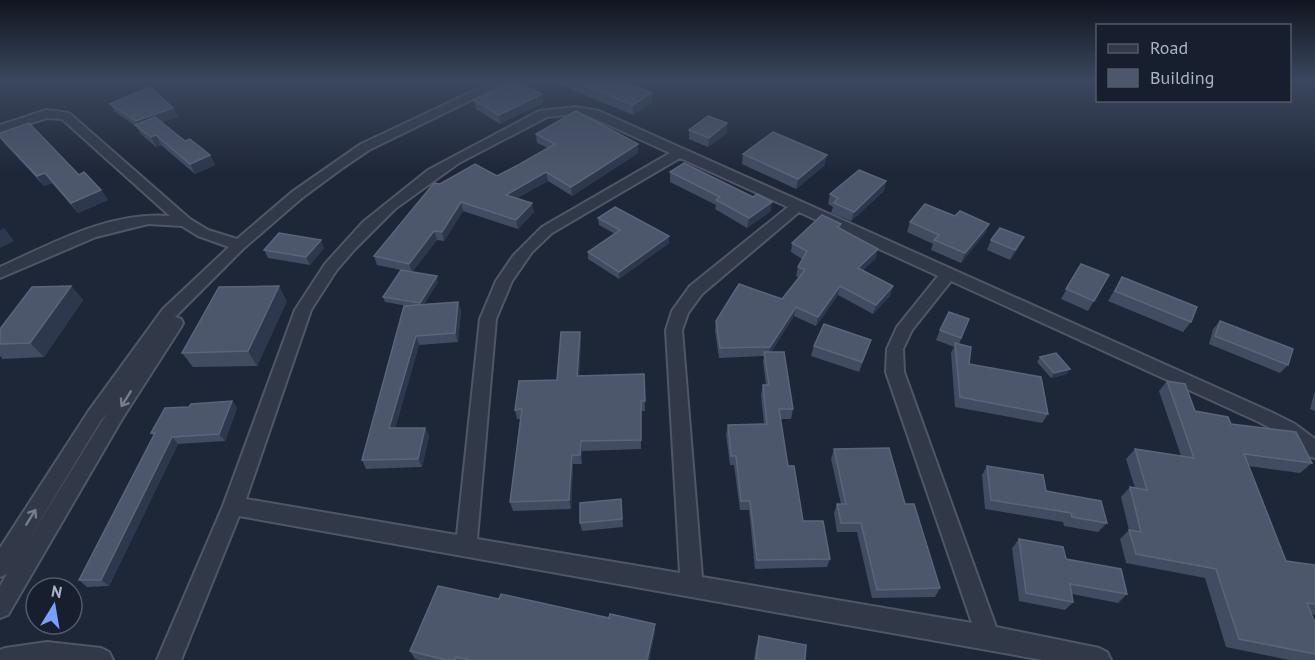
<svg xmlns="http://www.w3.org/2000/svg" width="1315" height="660" font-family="'PT Sans',sans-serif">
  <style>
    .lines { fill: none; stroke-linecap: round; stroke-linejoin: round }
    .minor-casing { stroke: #4f5667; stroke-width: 4 }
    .minor { fill: #313949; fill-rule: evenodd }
    .wall { fill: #414c61 }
    .shaded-wall { fill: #2e384c }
    .building { fill: #4c576c; stroke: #5b657a; stroke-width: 1.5 }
    .oneway { stroke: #747c8e }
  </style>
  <rect width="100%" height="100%" fill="#1e2738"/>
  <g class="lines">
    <!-- minor casing -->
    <g class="minor-casing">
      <g id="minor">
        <path d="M497,80h15l-143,70 -25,17 -42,31 -58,50 -69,69 6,2 2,4 -2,4 -59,92 -114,196 -8,3v-32l7,-12 -7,3v-29l88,-136 75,-103 66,-62 -31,-11 -16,-10 -34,-2 -52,13 -96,41v-11c53,-24 110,-56 170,-51l-108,-97 -15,-1 -47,15v-8l46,-15 23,3 121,106 18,11 29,9 55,-47 69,-48zM107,413l-86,139 79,-130z"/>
        <path d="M575,107l24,4 672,301 24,12 20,15v19l-7,-2 -27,-22 -22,-12 -308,-141 -39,49 -9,19 1,23 92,255 103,21 8,4 4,8h-68l-804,-144 -58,144h-24l66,-154 72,-196 30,-46 38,-42 65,-52 111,-59zM575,114l16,3 79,36 -128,74 -29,29 -17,25 -16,38 -23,216 -211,-36 65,-189 25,-39 18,-21 41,-41 64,-46 88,-46zM680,158l108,49 -98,79 -18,25 -6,19 14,243 -203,-34 19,-220 16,-38 20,-29 20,-19zM799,212l139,64 -41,51 -10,22 -1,23 86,251 -270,-46 -20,-247 6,-17 14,-19z"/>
        <polygon points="47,642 101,648 109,652 113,660 0,660 0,650 5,648"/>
      </g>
    </g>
    <!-- minor -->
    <use href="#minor" class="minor"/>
  </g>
  <!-- wall -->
  <g class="wall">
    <polygon points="549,80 630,80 630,84 652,102 633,115"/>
    <polygon points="542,94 543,103 500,124 476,109 474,100"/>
    <polygon points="110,104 173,108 178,117 161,122 185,141 210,155 215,165 195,174 161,145 156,147 141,134 136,126 115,112"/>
    <polygon points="727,123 727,133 708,147 689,139 689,130"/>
    <polygon points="536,134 638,153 572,196 548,181 517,198 534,212 518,229 463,211 444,241 437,240 412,272 438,282 424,304 458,302 461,311 458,342 419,345 395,428 425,428 429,436 422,467 366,469 362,460 408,306 385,302 383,297 401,270 377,265 374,256 440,184 497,176 520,164 548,148 537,143"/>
    <polygon points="0,137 79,175 101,190 108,200 78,213 52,183 44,186 5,144"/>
    <polygon points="743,154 825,165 796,189 742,164"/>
    <polygon points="670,172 771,211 747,228 715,209 716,205 670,182"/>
    <polygon points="886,181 884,191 851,221 831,213 833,207 828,204 830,194"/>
    <polygon points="955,216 989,224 985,233 961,263 931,250 933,244 907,232 910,222"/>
    <polygon points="598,218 669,236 669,243 619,279 588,259 588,252 615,234 599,225"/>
    <polygon points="841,224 840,229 876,258 862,271 893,286 890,296 873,314 838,295 816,326 794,316 771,352 793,409 791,419 780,419 788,466 803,521 830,559 827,567 755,569 749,510 740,510 734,465 730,465 726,434 728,425 764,424 761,395 763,385 766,385 763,362 764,356 719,358 715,331 716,321 782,299 799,278 796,276 798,267 802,259 791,252 792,243"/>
    <polygon points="991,240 1019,247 1010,260 987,250"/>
    <polygon points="324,248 310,265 268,258 264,250"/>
    <polygon points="1081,264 1109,275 1088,311 1061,299"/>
    <polygon points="1122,277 1191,322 1183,332 1108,301"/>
    <polygon points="71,286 83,300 44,357 3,359 0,356 0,329"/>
    <polygon points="287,301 257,366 193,367 182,353"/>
    <polygon points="969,319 959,344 969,364 1048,414 1042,423 955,407 951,353 954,347 936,340 940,330"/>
    <polygon points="1220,321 1288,365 1280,373 1209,344 1213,329"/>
    <polygon points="580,332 581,341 579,376 644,374 645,411 641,411 641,449 582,451 582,464 573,464 571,509 513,511 510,502 520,419 517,419 515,410 557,380"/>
    <polygon points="871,340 859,372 811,356 814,346"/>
    <polygon points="1040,357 1067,374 1051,378 1037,362"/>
    <polygon points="1167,381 1195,411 1231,424 1312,463 1300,473 1248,466 1286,561 1315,565 1315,615 1311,614 1315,623 1315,660 1289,660 1226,647 1205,578 1126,563 1120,539 1129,530 1121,497 1130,487 1135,488 1126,459 1135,449 1181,456 1159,391"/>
    <polygon points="1315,390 1315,411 1310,409"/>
    <polygon points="232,401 237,408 225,441 178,444 109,586 87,587 79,580 154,436 151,433 189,407"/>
    <polygon points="834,449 940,588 935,597 872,598 857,532 837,532 834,513 837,504 841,504 831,459"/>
    <polygon points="987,466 1046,491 1107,523 1098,532 1064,526 1063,522 985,509 982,475"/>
    <polygon points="621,499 623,527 582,531 580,523"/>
    <polygon points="1019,539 1066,559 1127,594 1118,603 1072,594 1073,602 1065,610 1019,601 1012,548"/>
    <polygon points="499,599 609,618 655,624 655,632 649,660 420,660 415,659 410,651"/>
    <polygon points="759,636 805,660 754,660 756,647"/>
  </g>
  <!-- shaded-wall -->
  <g class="shaded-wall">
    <polygon points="652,93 652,102 633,115 633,105"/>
    <polygon points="542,94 543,103 500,124 499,115"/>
    <polygon points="173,108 178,117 142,129 136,121"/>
    <polygon points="727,123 727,133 708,147 709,138"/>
    <polygon points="156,135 161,145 156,147 151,137"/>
    <polygon points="638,144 638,153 572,196 571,187"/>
    <polygon points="210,155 215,165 195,174 190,164"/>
    <polygon points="827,155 825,165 796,189 798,179"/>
    <polygon points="546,172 548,181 507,204 506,195"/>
    <polygon points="45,173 52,183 44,186 37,176"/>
    <polygon points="886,181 884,191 851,221 854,212"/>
    <polygon points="101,190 108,200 78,213 71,203"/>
    <polygon points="461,202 463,211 444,241 442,232"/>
    <polygon points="772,202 771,211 747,228 749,218"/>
    <polygon points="532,203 534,212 518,229 516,220"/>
    <polygon points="989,224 985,233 961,263 965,253"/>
    <polygon points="4,228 14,241 0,248 0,230"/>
    <polygon points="434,231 437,240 412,272 409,264"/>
    <polygon points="669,236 669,243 619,279 619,272"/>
    <polygon points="1024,237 1019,247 1010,260 1015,250"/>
    <polygon points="321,240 324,248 310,265 306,257"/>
    <polygon points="878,249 876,258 855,277 858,268"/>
    <polygon points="437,276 438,282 422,308 420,303"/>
    <polygon points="71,286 83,300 44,357 30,343"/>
    <polygon points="279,286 287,301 257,366 248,351"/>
    <polygon points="840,286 838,295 816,326 818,317"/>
    <polygon points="893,286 890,296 873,314 876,305"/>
    <polygon points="458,302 461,311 458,342 455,333"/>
    <polygon points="796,307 794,316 769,356 770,347"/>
    <polygon points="580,332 581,341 578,385 577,376"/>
    <polygon points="416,336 419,345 393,437 389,428"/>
    <polygon points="1070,369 1067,374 1051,378 1054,373"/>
    <polygon points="232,401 237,408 225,441 219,434"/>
    <polygon points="425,428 429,436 422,467 418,459"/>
    <polygon points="172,437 178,444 109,586 101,580"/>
    <polygon points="581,441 582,451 582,464 580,455"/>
    <polygon points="572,455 573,464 571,509 569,500"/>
    <polygon points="655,624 655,632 649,660 647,660"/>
  </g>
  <!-- building -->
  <g class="building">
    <polygon points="571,80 630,80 626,82 652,93 633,105"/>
    <polygon points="516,81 542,94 499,115 474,100"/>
    <polygon points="150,87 173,108 136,121 110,104"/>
    <polygon points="576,111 638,144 571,187 546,172 506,195 532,203 516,220 461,202 442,232 434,231 409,264 374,256 434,183 440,184 475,164 497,176 520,164 555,144 536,134"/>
    <polygon points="708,116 727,123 709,138 689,130"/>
    <polygon points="155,117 185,141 190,139 210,155 190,164 156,135 151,137 135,125"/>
    <polygon points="29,123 79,175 84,172 101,190 71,203 45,173 37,176 0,137 0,133"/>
    <polygon points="773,132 827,155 798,179 743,154"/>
    <polygon points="684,163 753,197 757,194 772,202 749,218 716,200 720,197 670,172"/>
    <polygon points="859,170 886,181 854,212 834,203 838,198 830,194"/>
    <polygon points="925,204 955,216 960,211 989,224 965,253 934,240 939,235 910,222"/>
    <polygon points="615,207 669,236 619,272 588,252 620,230 598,218"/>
    <polygon points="822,215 841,224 837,227 878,249 858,268 893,286 876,305 840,286 818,317 796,307 770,347 720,348 716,321 739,284 782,299 805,270 798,267 807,251 792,243"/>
    <polygon points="1000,228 1024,237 1015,250 991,240"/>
    <polygon points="279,233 321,240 306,257 264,250"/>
    <polygon points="1081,264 1109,275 1094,301 1066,289"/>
    <polygon points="401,270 437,276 420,303 383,297"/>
    <polygon points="1122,277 1197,307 1191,322 1115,291"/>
    <polygon points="71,286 30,343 0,344 0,329 32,287"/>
    <polygon points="279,286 248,351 182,353 219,287"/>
    <polygon points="458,302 455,333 416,336 389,428 425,428 418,459 362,460 404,306"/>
    <polygon points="949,312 969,319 961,338 940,330"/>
    <polygon points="1220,321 1293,349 1288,365 1215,336"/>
    <polygon points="824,324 871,340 862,362 814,346"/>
    <polygon points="561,332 580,332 577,376 644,374 645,401 641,401 641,440 581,441 580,455 572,455 569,500 510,502 522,409 515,410 519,381 557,380"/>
    <polygon points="955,343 971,347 969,364 1041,377 1048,414 960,397"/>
    <polygon points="764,352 784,352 793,409 779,409 788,466 794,466 803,521 823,521 830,559 757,560 750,501 741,501 736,456 731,456 728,425 767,424 763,385 769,385"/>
    <polygon points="1056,353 1070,369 1054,373 1040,357"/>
    <polygon points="1167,381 1185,384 1195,411 1228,417 1231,424 1296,432 1312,463 1244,454 1286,561 1315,565 1315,604 1307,603 1315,623 1315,654 1239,639 1216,569 1136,554 1129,530 1141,532 1130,487 1147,490 1135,449 1194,458"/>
    <polygon points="232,401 219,434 172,437 101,580 79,580 155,433 151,433 165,408 189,407 191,404"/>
    <polygon points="889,448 905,504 914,504 940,588 877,590 861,523 841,523 837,504 846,504 834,449"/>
    <polygon points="987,466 1043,475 1046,491 1101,501 1107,523 1072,517 1071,513 991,500"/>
    <polygon points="621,499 622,519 580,523 580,503"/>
    <polygon points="1019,539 1063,547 1066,559 1121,569 1127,594 1070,584 1073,602 1026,593"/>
    <polygon points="438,586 499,599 501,594 609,618 610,614 655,624 647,660 470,660 456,657 455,660 446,660 410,651"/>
    <polygon points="759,636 806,645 805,660 756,660"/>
  </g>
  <!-- one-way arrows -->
  <defs><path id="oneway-shaft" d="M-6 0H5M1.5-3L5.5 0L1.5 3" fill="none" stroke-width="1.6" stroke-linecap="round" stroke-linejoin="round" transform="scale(1.5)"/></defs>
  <g class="oneway">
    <use href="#oneway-shaft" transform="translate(126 399) rotate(122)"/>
    <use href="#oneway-shaft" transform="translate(31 517) rotate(-58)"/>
  </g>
  <!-- sky -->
  <linearGradient id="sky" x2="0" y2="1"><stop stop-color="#10151f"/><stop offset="0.47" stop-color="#3b475e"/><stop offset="1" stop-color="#3b475e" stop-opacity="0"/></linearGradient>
  <rect width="1315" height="172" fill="url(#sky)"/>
  <!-- legend -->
  <rect x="1096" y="24" width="195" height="78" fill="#171e2d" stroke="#525a6a" stroke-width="1.5"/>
  <rect x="1108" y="44" width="30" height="9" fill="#313949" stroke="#525a6a" stroke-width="1.5"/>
  <text x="1150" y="54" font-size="18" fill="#abb3c6">Road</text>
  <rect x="1108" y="69" width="30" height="18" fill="#4c576c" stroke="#525a6a" stroke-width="1.5"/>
  <text x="1150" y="84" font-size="18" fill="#abb3c6">Building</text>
  <!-- north arrow -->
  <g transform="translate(54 606) rotate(11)"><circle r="28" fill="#171e2d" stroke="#525a6a" stroke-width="1.5"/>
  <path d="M0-4.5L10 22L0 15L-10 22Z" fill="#77a0ff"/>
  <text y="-9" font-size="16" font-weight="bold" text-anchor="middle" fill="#abb3c6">N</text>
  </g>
</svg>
